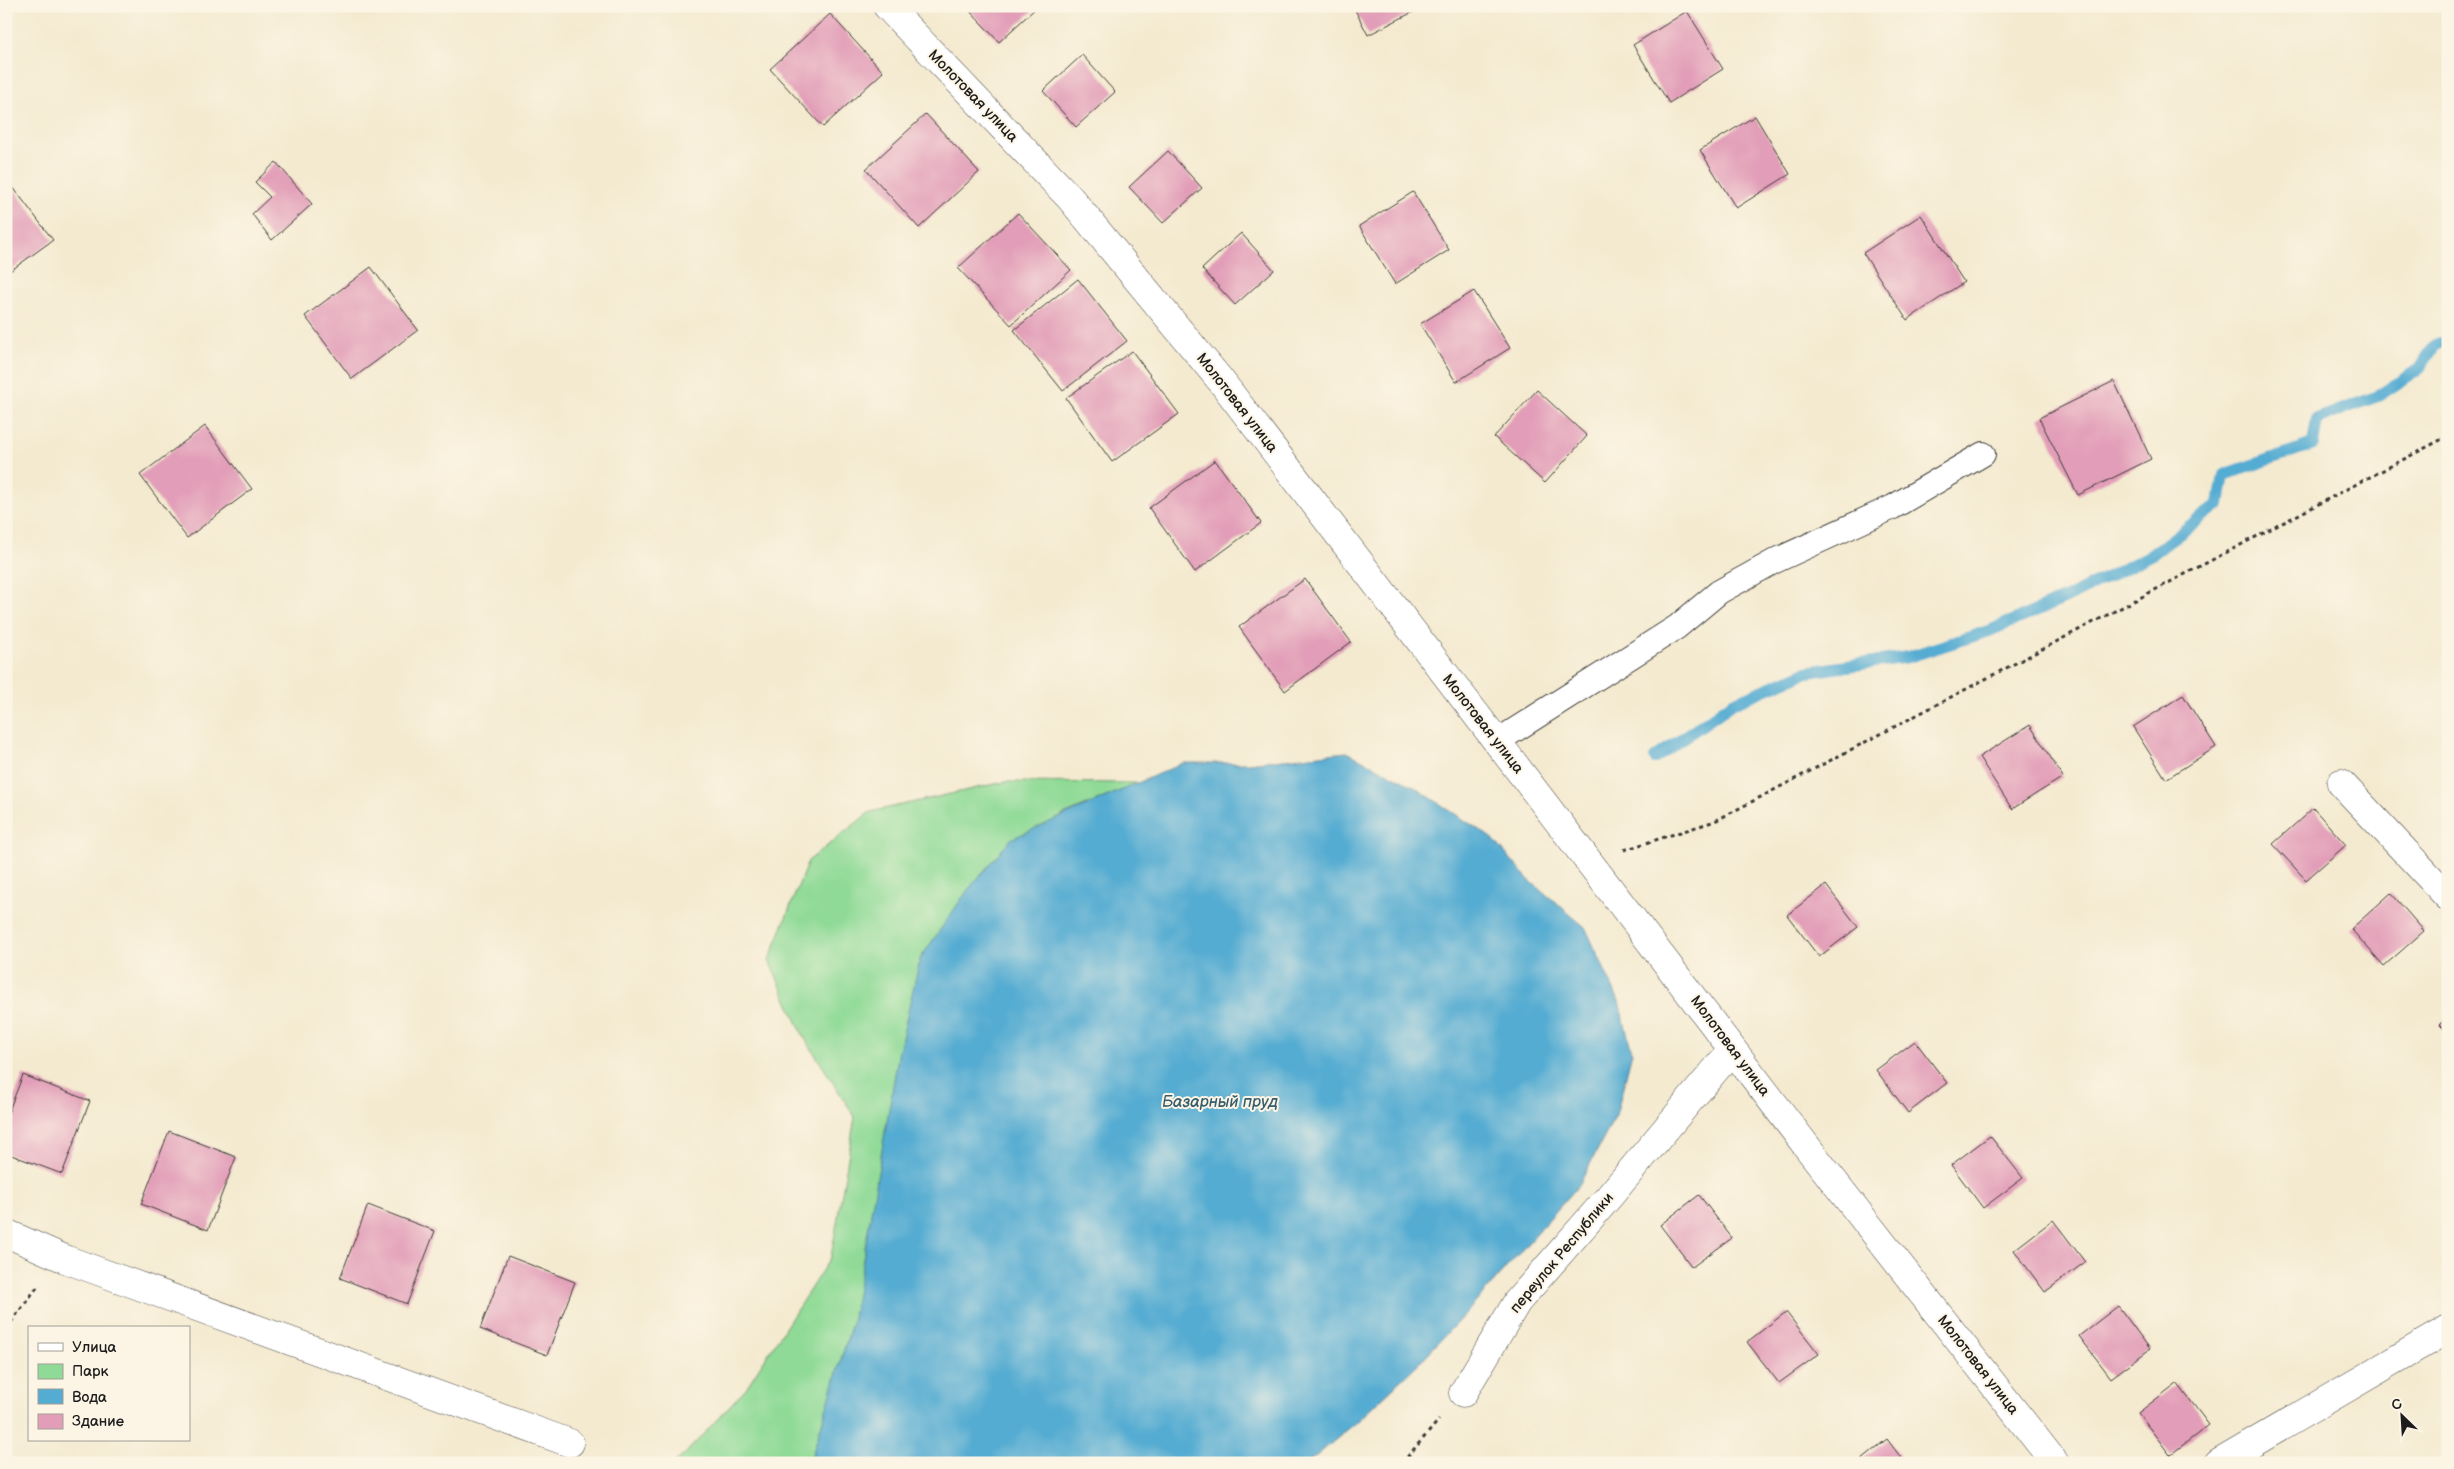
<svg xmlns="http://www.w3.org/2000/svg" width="2454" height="1469" font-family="'Balsamiq Sans',sans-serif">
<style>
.green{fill:#8fda96;stroke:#567b59}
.water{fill:#55acd2;stroke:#386477}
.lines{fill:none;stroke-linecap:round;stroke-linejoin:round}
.stream{stroke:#55acd2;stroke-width:12}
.building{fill:#e29eb8}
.lane-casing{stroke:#3c3b37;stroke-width:26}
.street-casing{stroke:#3c3b37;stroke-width:29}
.secondary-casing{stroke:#3c3b37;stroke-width:29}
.path{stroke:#3c3b37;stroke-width:3;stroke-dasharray:4 4;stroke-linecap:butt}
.lane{stroke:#fff;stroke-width:24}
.street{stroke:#fff;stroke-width:28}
.secondary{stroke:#fff;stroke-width:28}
.labels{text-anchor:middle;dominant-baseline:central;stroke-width:4;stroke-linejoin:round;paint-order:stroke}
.street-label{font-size:15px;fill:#1c1c1c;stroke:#fcf5e5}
.water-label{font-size:16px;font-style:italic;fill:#365d6e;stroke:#fcf5e5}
</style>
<rect width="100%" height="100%" fill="#fcf5e5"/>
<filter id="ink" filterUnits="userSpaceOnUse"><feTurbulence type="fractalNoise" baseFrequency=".02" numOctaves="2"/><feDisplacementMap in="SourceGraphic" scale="10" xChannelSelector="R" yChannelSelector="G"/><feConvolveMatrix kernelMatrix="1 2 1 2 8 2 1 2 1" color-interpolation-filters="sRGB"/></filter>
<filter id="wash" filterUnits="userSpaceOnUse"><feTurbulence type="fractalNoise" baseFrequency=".0096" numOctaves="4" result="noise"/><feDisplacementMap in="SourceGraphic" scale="20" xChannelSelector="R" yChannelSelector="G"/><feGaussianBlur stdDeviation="1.12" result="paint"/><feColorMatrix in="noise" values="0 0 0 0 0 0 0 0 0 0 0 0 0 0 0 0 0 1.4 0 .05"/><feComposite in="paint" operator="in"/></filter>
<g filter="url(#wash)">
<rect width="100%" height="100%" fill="#f4ead0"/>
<path class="green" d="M1004,782L1139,783L1061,816L852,1323L810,1463H674L685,1454L746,1388L831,1257L855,1117L804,1037L769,961L808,861L870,812Z"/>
<path class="water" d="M1347,752L1413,786L1493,839L1528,879L1585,927L1619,1001L1632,1052L1616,1115L1579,1185L1478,1300L1421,1361L1359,1420L1308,1463H810L852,1323L899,1051L920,959L967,891L1011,839L1183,763H1248Z"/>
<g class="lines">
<path class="stream" d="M1655,758L1733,703L1807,672L1908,657L1989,631L2066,598L2151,555L2219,504L2224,475L2313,444L2317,419L2378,396L2419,369L2436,344L2448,341"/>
</g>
<g id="blocks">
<path class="building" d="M965,6H1038L999,42Z
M1353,6H1413L1415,11L1368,35Z
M1687,11L1723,69L1669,103L1633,45Z
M830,14L883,72L823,127L770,69Z
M1082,55L1115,92L1076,127L1043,91Z
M926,114L979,172L919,228L866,169Z
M1755,116L1790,174L1736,208L1700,150Z
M1168,151L1202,188L1163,223L1129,187Z
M276,162L312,204L272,240L252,214L270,197L255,182Z
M6,178L53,240L6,274Z
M1413,192L1449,250L1395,284L1359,226Z
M1018,213L1071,270L1011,325L958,268Z
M1921,215L1964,282L1907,320L1863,253Z
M1241,233L1274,270L1235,305L1202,269Z
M371,267L418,330L352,379L305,316Z
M1078,279L1127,341L1063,391L1014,330Z
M1474,291L1510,348L1456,382L1420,324Z
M1132,351L1179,414L1112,462L1066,398Z
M2114,381L2151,459L2078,495L2039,418Z
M1537,390L1587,436L1545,483L1494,437Z
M205,426L252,489L187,538L140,475Z
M1215,460L1261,523L1195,572L1149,508Z
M1305,579L1351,642L1285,691L1239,627Z
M2183,695L2216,747L2166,779L2133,727Z
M2030,725L2063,777L2012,809L1979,757Z
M2313,808L2346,845L2306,880L2273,844Z
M1826,885L1858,927L1819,957L1787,915Z
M2391,893L2424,931L2384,966L2351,929Z
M2448,1017V1034L2439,1025Z
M1915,1041L1947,1083L1908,1113L1876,1070Z
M23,1075L90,1101L62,1174L6,1153V1118Z
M169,1131L236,1157L208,1230L141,1204Z
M1990,1136L2023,1178L1983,1208L1951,1165Z
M1699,1195L1732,1238L1692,1267L1660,1225Z
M368,1205L435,1231L407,1304L340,1278Z
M2053,1220L2085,1262L2045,1292L2014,1250Z
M508,1256L575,1282L547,1355L480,1329Z
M2118,1306L2150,1349L2111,1378L2079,1336Z
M1786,1312L1819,1354L1779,1383L1747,1342Z
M2177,1383L2209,1425L2170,1455L2138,1413Z
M1887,1439L1905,1463H1857Z"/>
</g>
</g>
<g filter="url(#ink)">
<use href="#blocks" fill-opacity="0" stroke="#3c3b37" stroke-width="1"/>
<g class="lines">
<defs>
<path id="lane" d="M1496,742L1677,627L1719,592L1775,561L1893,507L1983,454"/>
<path id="street" d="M2341,783L2448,897
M6,1233L65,1259L570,1443
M1463,1393L1517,1302L1608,1198L1732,1050
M2219,1463L2448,1329"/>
<path id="secondary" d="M887,6L1070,198L1221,381L1811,1152L2055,1463"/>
</defs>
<use href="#lane" class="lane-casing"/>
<use href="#street" class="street-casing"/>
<use href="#secondary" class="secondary-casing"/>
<path class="path" d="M1624,850L1715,821L2448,436
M6,1329L38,1286
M1402,1463L1439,1420"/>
<use href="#lane" class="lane"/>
<use href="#street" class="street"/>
<use href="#secondary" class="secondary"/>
</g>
</g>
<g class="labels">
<g class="street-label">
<text transform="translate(973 96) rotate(46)">Молотовая улица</text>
<text transform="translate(1237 403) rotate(52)">Молотовая улица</text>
<text transform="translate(1483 724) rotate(52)">Молотовая улица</text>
<text transform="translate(1730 1046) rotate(53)">Молотовая улица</text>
<text transform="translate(1562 1253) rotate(-50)">переулок Республики</text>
<text transform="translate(1978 1365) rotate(52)">Молотовая улица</text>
</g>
<g class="water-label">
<text x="1220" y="1102">Базарный пруд</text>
</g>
</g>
<rect width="2454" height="1469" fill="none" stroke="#fcf5e5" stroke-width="25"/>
<rect x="28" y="1326" width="162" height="115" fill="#fcf5e5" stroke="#a29e95"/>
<rect x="38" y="1343" width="25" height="8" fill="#ffffff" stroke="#a29e95"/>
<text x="72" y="1352" font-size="15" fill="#1c1c1c">Улица</text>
<rect x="38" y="1364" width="25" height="15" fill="#8fda96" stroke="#a29e95"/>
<text x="72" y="1376" font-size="15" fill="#1c1c1c">Парк</text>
<rect x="38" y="1389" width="25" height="15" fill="#55acd2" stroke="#a29e95"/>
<text x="72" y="1402" font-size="15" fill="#1c1c1c">Вода</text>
<rect x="38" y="1414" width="25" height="15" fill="#e29eb8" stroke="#a29e95"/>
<text x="72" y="1426" font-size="15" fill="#1c1c1c">Здание</text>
<g transform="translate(2402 1416) rotate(335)" stroke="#fcf5e5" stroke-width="4" paint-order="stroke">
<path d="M0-4L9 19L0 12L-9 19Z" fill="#1c1c1c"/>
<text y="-8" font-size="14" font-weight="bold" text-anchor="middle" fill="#1c1c1c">С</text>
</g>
</svg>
